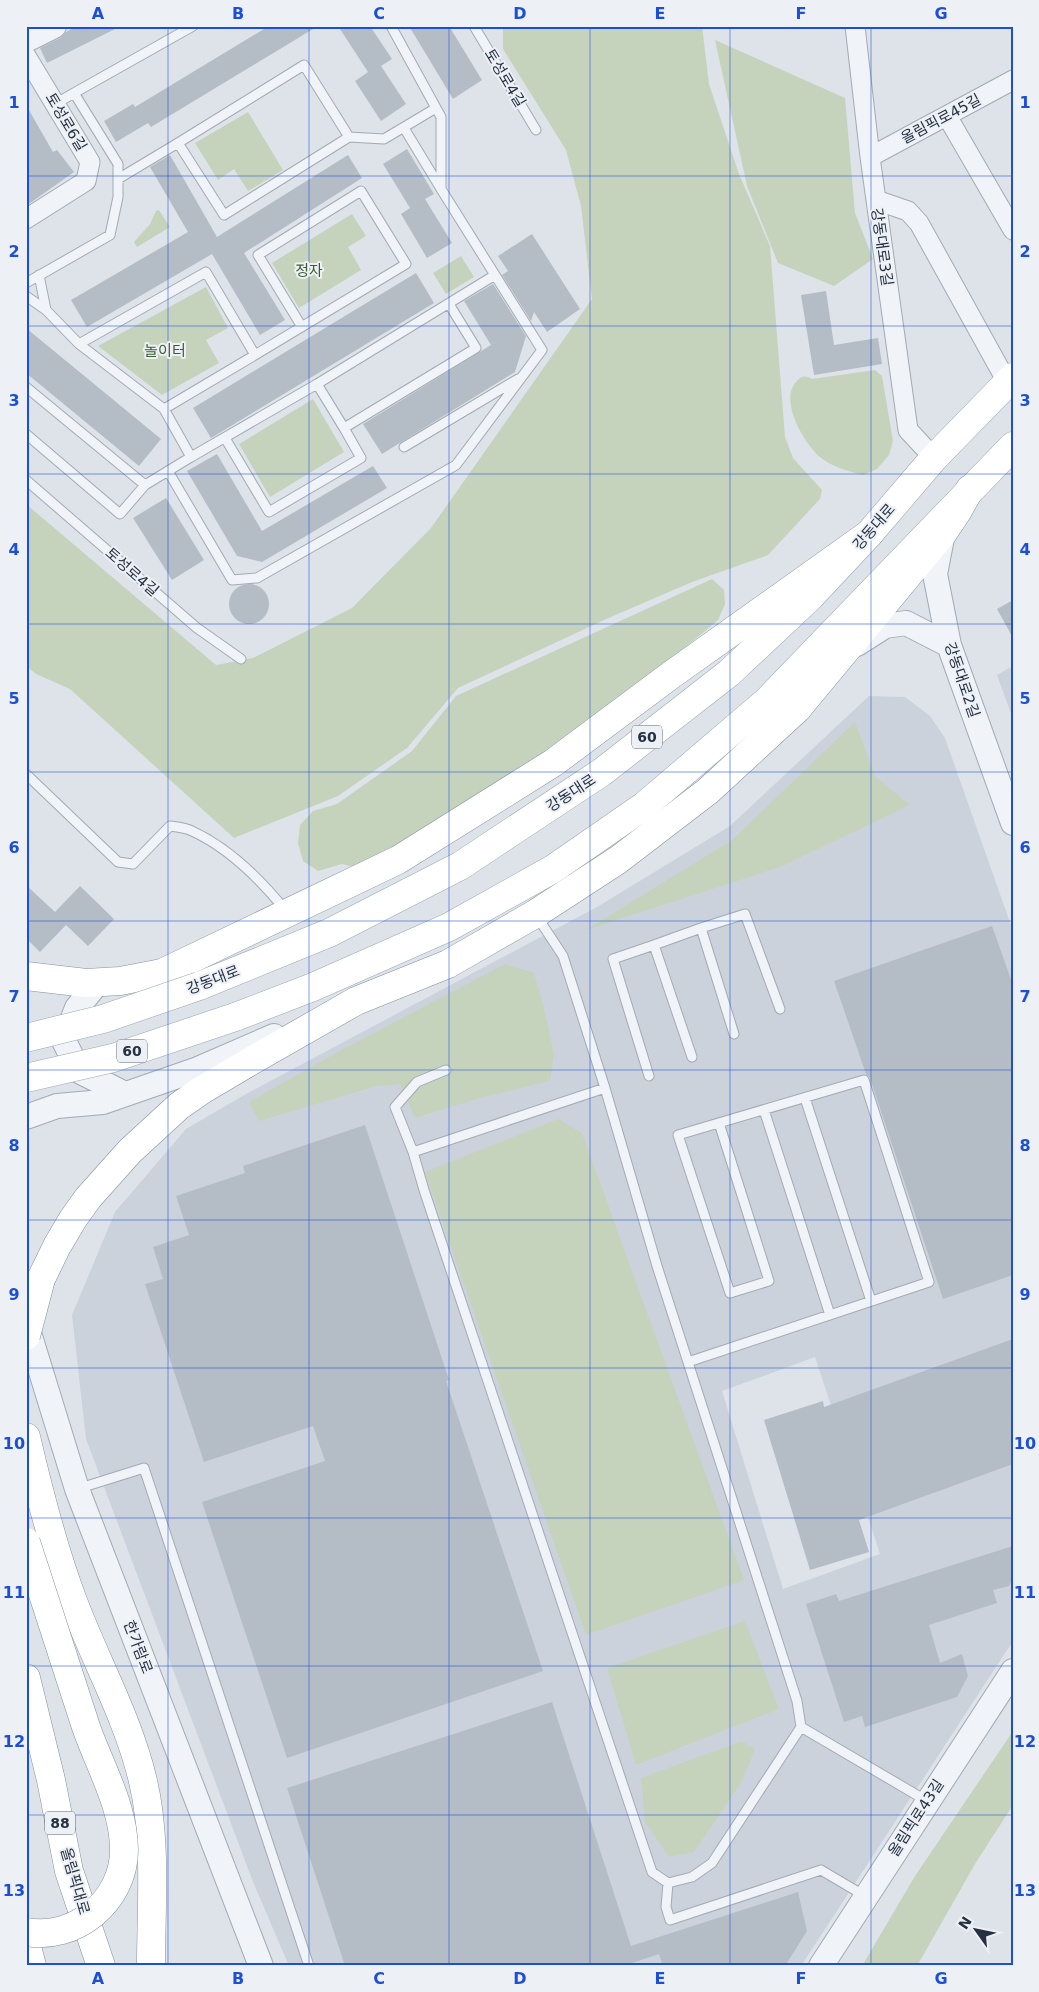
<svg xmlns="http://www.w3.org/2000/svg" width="1039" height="1992" font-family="'DejaVu Sans','Noto Sans KR',sans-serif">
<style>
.built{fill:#cbd2db;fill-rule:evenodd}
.green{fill:#c5d3bd}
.building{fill:#b4bcc6}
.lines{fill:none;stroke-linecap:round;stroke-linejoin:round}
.service-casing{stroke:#a2aab3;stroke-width:11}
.minor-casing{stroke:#a2aab3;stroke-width:21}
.tertiary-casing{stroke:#a2aab3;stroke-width:26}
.primary-casing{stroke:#9ba8b6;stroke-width:29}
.trunk-casing{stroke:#8391a1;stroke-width:29}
.service{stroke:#f0f3f7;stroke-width:9}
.minor{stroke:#f0f3f7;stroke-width:19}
.tertiary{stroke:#f0f3f7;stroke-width:24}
.primary{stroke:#fff;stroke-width:28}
.trunk{stroke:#fff;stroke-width:28}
.primary-bridge-casing{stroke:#9ba8b6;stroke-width:29;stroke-linecap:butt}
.trunk-bridge-casing{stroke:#8391a1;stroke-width:29;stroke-linecap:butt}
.primary-bridge{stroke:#fff;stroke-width:28}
.trunk-bridge{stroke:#fff;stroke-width:28}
.grid{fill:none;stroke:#1d4ed8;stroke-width:1;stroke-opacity:0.55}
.labels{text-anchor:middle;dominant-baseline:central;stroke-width:4;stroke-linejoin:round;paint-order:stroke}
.shield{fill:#edf1f6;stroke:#616b77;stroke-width:1}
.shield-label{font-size:14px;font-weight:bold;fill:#253141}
.street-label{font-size:15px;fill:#253141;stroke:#edf1f6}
.park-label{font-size:15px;fill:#3d5e31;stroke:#edf1f6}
.neatline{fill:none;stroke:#1d4ed8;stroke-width:2}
.grid-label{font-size:16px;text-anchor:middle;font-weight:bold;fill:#1d4ed8}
</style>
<rect width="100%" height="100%" fill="#dde3e9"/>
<path class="built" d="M1013,666V719L997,675Z
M869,696L905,697L930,716L945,738L1013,931V1641L801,1966H289L253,1882L86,1439L72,1315L115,1212L186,1129L246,1094L597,907L730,826ZM815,1357L880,1554L783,1589L722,1391Z"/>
<path class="green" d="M503,26H702L709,84L739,174L770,246L785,437L793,458L822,490L820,499L768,555L692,582L604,620L458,688L407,748L338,796L234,838L70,689L36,674L26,666V504L216,665L253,658L352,608L431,528L592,299L581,206L566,150L503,49Z
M715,40L845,98L855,213L873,259L834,286L778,263L747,186Z
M248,112L283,170L248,191L234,169L218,180L195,143Z
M159,210L170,227L137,247L134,242L150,224L156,211Z
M352,214L366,236L348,247L361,270L299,308L272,263Z
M461,256L474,277L446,294L433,273Z
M206,287L228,328L206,340L219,363L162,395L98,346Z
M875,370L882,376L893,441L889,455L877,469L863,475C848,471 832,467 820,457C804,443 779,401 796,382C801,376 805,375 812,379Z
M313,399L344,452L270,497L239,444Z
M712,579L724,590L725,604L718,620L549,761L361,869L342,864L318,871L303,861L298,843L300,825L313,811L337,804L412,751L456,696Z
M855,722L875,776L910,805L780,867L586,930L732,840Z
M505,964L534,973L543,1004L554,1055L550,1081L480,1098L415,1118L400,1084L377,1086L259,1121L249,1102L334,1054Z
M558,1119L582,1133L744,1580L586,1635L425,1172Z
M745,1621L779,1709L636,1765L607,1668Z
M1013,1731V1805L975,1864L917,1966H862L915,1876Z
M742,1741L755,1749L741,1783L694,1852L669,1857L645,1822L641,1778Z"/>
<path class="building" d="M77,26H121L47,63L40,48L60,38L66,32Z
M269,26H318L151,127L148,123L116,142L104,121L133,104L135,107Z
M338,26H370L392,59L381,66L406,104L381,121L355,81L368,72Z
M409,26H449L482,80L453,99Z
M26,105L53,152L57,150L74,172L26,206Z
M407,149L434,194L425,199L452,243L427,258L401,214L410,208L383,164Z
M170,155L217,237L348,155L362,178L244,253L285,320L260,335L212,254L87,327L71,300L188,232L150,167Z
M532,234L580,309L547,332L534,312L531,321L502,275L508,271L498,256Z
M416,273L434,303L211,438L193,408Z
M493,284L526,336L515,372L382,454L363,424L491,345L464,301Z
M826,291L834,345L878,338L882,364L814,375L801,295Z
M26,328L161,439L139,466L26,373Z
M217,454L262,531L373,466L387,488L262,562L237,556L187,471Z
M166,498L204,560L172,580L133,518Z
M229 604a20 20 0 1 1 40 0a20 20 0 1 1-40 0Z
M1013,600V638L997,609Z
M26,885L55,912L80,886L114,919L88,946L66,925L40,952L26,938Z
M992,926L1013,985V1275L943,1299L870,1078L866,1074L834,981Z
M365,1125L449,1380L446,1381L543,1671L287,1758L202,1502L325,1461L313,1426L204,1462L145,1284L163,1279L153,1247L189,1235L176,1196L245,1173L243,1166Z
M1013,1339V1464L859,1520L869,1552L810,1570L764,1420L823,1401L824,1407Z
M1013,1546V1578L1009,1586L993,1590L997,1603L929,1625L940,1663L962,1654L968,1676L957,1697L865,1727L862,1716L844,1722L806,1604L836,1594L839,1601Z
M552,1702L631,1946L798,1892L807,1931L785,1966H663L659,1954L623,1966H345L287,1788Z"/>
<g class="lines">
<defs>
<path id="service" d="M474,26L536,130
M304,65L349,137L224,215L178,143Z
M74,93L193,26
M404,128L441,189
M349,137L384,139L436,108
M118,179L178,143
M39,275L46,310L79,344L164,409L255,355L206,272L79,344
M26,283L110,235L118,197V164L74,93L55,104
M26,296L46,310
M255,355L406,264L361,191L258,255L302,327
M317,384L344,428
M26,387L145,485L120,514L26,434
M164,409L191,457L317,384L495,275L441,189V117L391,26
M225,438L269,512L361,458L344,428L476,348L449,304
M404,447L518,379
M168,471L232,580L257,578L456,465L542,350L495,275
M26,480L197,628L241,659
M145,485L191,457
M26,774L118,862L133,864L170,826C177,827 186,828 192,831C229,848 261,880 286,911
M536,915L563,956L605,1088L657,1266L797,1701L801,1727L712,1863L692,1877L668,1883L652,1872L424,1190L413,1152L605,1088
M654,945L701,928
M734,1034L701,928L745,914L780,1009
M649,1076L613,959L654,945L692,1057
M805,1098L871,1301
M764,1110L830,1315
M413,1152L395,1107L417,1082L446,1070
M688,1362L929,1282L864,1080L678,1135L730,1293L769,1281L719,1123
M77,1489L144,1468L309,1966
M801,1727L927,1801
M668,1883L666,1907L670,1920L821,1870L865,1896"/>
<path id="minor" d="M855,26L870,157L908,430L934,458
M26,56L90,162L86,181L26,219
M947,116L1013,230
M870,157L1013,80
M876,200L908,211L919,223L1007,382"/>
<path id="tertiary" d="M26,40L54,26
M943,533L935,574L949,645L1013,823
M857,644L885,626L906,623L949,645
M98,982L77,1008L64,1041L79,1071L125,1094
M26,1117L57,1106L103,1102L198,1069L274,1036
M26,1323L77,1489L261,1966
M821,1966L1013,1671"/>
<path id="primary" d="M199,986L329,933L460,866L602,772L729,673L810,597L869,534L934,458L1013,377
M235,1017L313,987L449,927L553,869L644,806L766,702L1013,446"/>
<path id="trunk" d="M26,976L86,983L120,981L162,973L398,860L553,763L671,675L869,534
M41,1279L57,1246L73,1219L88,1198L130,1151L179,1106L202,1090L251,1061L356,1001L448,964L535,914L618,860L708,791L797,709L943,533L957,512L970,489
M26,1437C39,1493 53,1548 73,1601C96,1662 128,1718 143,1781C157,1841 151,1905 151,1966
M26,1678L51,1780L69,1871L101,1966
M26,1943L32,1966"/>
</defs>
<use href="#service" class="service-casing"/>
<use href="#minor" class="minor-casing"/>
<use href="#tertiary" class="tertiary-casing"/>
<use href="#primary" class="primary-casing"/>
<use href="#trunk" class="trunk-casing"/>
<use href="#service" class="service"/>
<use href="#minor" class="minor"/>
<use href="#tertiary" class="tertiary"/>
<use href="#primary" class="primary"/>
<use href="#trunk" class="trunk"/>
<defs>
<path id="primary-bridge" d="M26,1038L103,1019L199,986
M26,1078L113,1058L235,1017"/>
<path id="trunk-bridge" d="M26,1336L41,1279
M26,1542C46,1604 66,1666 86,1727C100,1767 124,1807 124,1850C124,1901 75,1941 26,1932"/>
</defs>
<use href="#primary-bridge" class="primary-bridge-casing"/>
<use href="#trunk-bridge" class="trunk-bridge-casing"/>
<use href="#primary-bridge" class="primary-bridge"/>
<use href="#trunk-bridge" class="trunk-bridge"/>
</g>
<path class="grid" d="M168,26V1966M309,26V1966M449,26V1966M590,26V1966M730,26V1966M871,26V1966M26,176H1013M26,326H1013M26,474H1013M26,624H1013M26,772H1013M26,921H1013M26,1070H1013M26,1220H1013M26,1368H1013M26,1518H1013M26,1666H1013M26,1815H1013"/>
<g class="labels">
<g class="shield">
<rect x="632" y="725.5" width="30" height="23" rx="4"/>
<rect x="117" y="1039.5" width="30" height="23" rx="4"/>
<rect x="45" y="1811.5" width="30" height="23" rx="4"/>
</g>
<g class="shield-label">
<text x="647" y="737">60</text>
<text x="132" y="1051">60</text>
<text x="60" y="1823">88</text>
</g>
<g class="street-label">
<text transform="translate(505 78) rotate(59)">토성로4길</text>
<text transform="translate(941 119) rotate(-28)">올림픽로45길</text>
<text transform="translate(66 122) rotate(59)">토성로6길</text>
<text transform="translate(882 247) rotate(82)">강동대로3길</text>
<text transform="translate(874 527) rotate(-49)">강동대로</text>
<text transform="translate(132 572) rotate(41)">토성로4길</text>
<text transform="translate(962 680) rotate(71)">강동대로2길</text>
<text transform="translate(571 793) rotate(-33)">강동대로</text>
<text transform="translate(213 980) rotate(-21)">강동대로</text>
<text transform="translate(138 1647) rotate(69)">한가람로</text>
<text transform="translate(916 1818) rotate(-57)">올림픽로43길</text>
<text transform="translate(75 1881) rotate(74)">올림픽대로</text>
</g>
<g class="park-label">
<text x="309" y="271">정자</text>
<text x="165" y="351">놀이터</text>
</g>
</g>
<rect width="1039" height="1992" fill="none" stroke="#edf1f6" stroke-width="55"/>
<g transform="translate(976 1930) rotate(303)" stroke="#edf1f6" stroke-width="4" paint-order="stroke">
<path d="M0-4L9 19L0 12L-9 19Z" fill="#253141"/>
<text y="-8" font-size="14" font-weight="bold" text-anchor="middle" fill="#253141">N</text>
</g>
<rect x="28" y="28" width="984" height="1936" class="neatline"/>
<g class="grid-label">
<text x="98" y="19">A</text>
<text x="238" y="19">B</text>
<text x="379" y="19">C</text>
<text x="520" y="19">D</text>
<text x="660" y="19">E</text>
<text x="801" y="19">F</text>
<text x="941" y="19">G</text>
<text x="14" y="108">1</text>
<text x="1025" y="108">1</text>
<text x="14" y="257">2</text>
<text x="1025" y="257">2</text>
<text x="14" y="406">3</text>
<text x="1025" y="406">3</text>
<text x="14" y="555">4</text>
<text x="1025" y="555">4</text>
<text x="14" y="704">5</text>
<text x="1025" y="704">5</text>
<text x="14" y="853">6</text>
<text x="1025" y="853">6</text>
<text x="14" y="1002">7</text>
<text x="1025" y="1002">7</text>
<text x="14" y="1151">8</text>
<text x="1025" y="1151">8</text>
<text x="14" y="1300">9</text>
<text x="1025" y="1300">9</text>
<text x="14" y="1449">10</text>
<text x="1025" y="1449">10</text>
<text x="14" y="1598">11</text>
<text x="1025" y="1598">11</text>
<text x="14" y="1747">12</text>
<text x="1025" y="1747">12</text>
<text x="14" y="1896">13</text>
<text x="1025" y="1896">13</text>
<text x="98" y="1984">A</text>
<text x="238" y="1984">B</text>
<text x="379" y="1984">C</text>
<text x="520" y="1984">D</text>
<text x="660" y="1984">E</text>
<text x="801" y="1984">F</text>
<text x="941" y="1984">G</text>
</g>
</svg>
